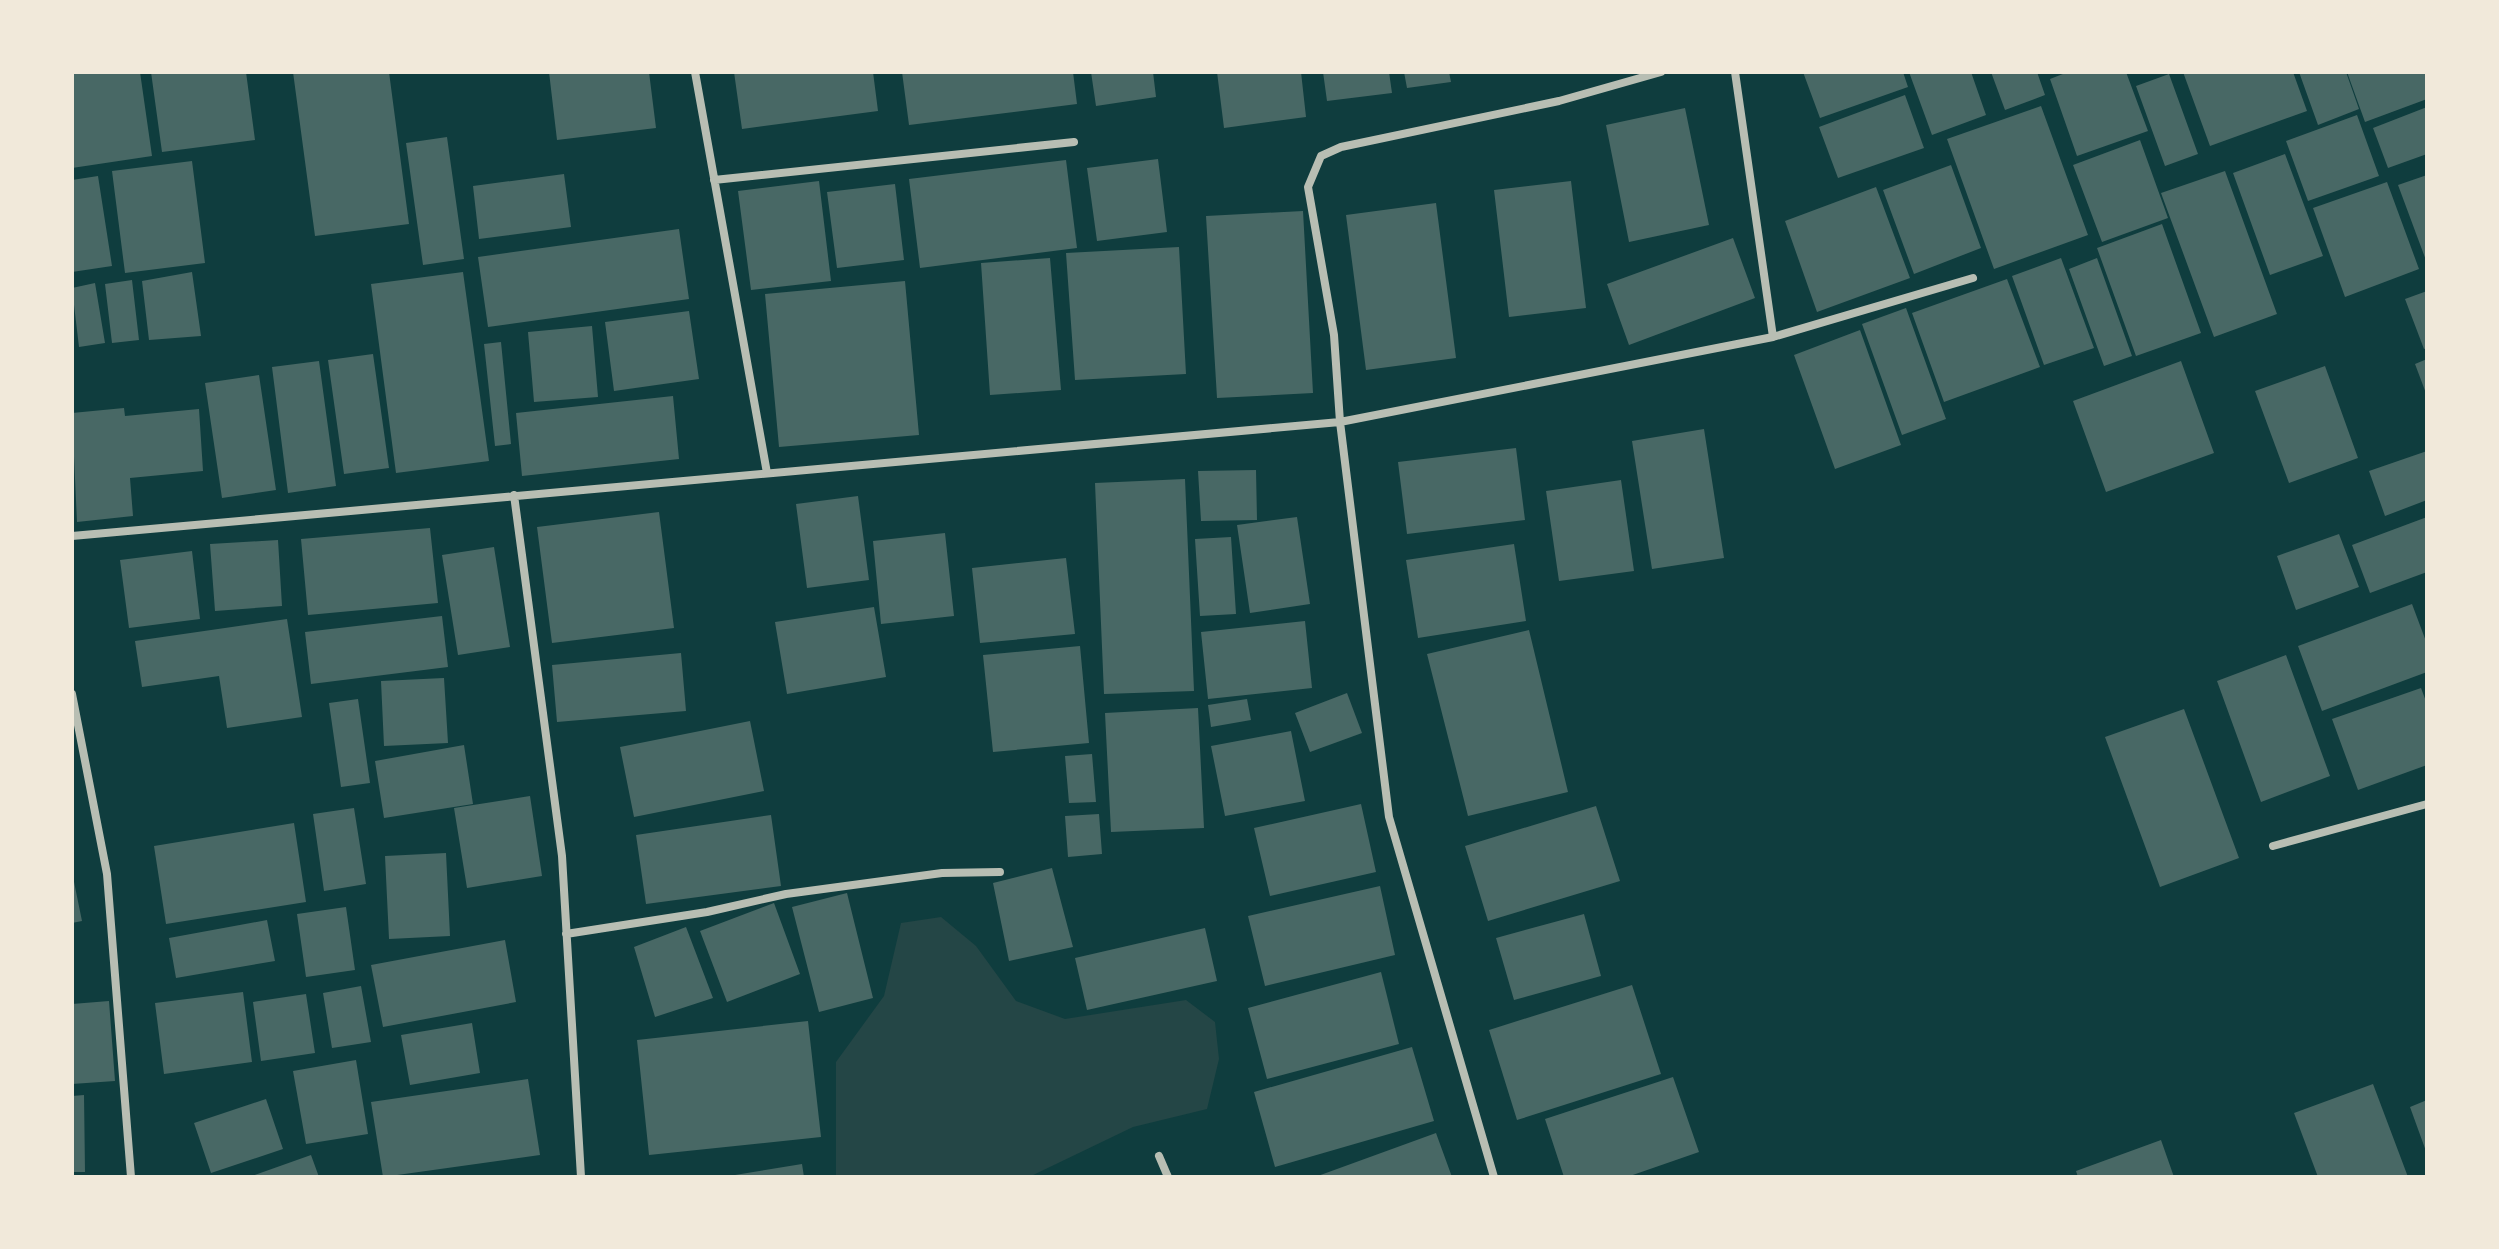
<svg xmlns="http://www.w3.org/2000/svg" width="2499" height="1249" font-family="'Fira Sans',sans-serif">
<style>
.green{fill:#244646}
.building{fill:#486865}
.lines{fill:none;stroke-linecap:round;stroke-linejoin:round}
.minor{stroke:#b8beb3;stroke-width:8}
</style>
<rect width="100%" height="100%" fill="#0f3d3e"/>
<path class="green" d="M941,917L976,946L1016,1001L1065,1019L1186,1000L1215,1022L1219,1059L1207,1109L1133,1127L1029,1177H836V1062L884,996L901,923Z"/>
<path class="building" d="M140,72L152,156L72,168V73Z
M151,72H246L255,140L162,152Z
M293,72H389L409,224L315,236Z
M549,72H649L656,128L557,140Z
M734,72H873L878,111L742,129Z
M902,72H1073L1077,104L909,125Z
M1091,72H1153L1156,97L1096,106Z
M1217,72H1301L1306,117L1224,128Z
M1323,72H1389L1392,93L1327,101Z
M1404,72H1449L1451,82L1407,88Z
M1803,72H1903L1908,87L1820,118Z
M1909,72H1971L1986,115L1932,135Z
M1991,72H2037L2045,95L2005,110Z
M2068,72H2126L2148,131L2077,156L2050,79Z
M2183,72H2293L2307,111L2210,146Z
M2299,72H2346L2359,109L2318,125Z
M2347,72H2427V99L2365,122Z
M2169,74L2198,154L2165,166L2136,86Z
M1905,95L1924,148L1838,178L1819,127Z
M2041,106L2088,235L1994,269L1947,139Z
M2427,107V154L2388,168L2373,128Z
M1685,108L1709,225L1629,242L1606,125Z
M2357,115L2379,176L2308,201L2286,141Z
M447,137L464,259L423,265L406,143Z
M2140,140L2168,218L2102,242L2073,165Z
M2285,154L2323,256L2270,275L2233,173Z
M1158,159L1167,232L1097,241L1087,168Z
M1066,160L1077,248L920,268L909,179Z
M192,161L205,263L125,273L112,171Z
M1951,165L1981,248L1914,274L1883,190Z
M2225,171L2277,314L2214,337L2161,193Z
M564,174L571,227L479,239L473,186Z
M2427,175V263L2398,185Z
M98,176L112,266L72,272V180Z
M819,181L831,281L751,290L738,191Z
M1571,181L1586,308L1509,317L1494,190Z
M2387,182L2419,269L2345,297L2313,208Z
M895,184L904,260L837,268L827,192Z
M1876,187L1910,278L1817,312L1785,221Z
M1436,203L1456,358L1366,370L1346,215Z
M1303,211L1313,393L1217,398L1206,216Z
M2162,224L2201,333L2136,356L2097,248Z
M679,229L689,299L488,327L478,257Z
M1733,238L1755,298L1629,345L1607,284Z
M1179,247L1186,374L1075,380L1066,253Z
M1050,258L1061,390L990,395L981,263Z
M2061,258L2094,348L2044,365L2012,276Z
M2097,258L2132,356L2104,366L2069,269Z
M192,272L201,336L149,340L142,281Z
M463,272L489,461L396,473L371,284Z
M2007,279L2040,367L1944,402L1912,313Z
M132,280L139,340L112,343L105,284Z
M905,281L919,435L779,447L765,294Z
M95,283L105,343L79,347L72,288Z
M2427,291V348L2424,349L2405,299Z
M1906,308L1946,419L1902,435L1862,324Z
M689,311L699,379L614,391L605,322Z
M592,326L598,397L534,402L528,332Z
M1860,330L1901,445L1835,469L1794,355Z
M501,342L511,444L495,446L484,344Z
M373,354L389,468L344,474L328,360Z
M2427,359V396L2415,364Z
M319,361L336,486L288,493L272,367Z
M2181,361L2214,453L2106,492L2073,401Z
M2325,366L2358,458L2289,483L2255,391Z
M259,375L276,490L222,498L205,383Z
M673,396L679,459L522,476L516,413Z
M124,408L125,416L199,409L203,471L130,478L133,516L77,522L72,413Z
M1704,429L1724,558L1652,569L1632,441Z
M1516,448L1525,520L1407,534L1398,462Z
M2427,451V500L2385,516L2369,471Z
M1256,470L1257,520L1201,521L1198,471Z
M1185,479L1194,691L1104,694L1095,483Z
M1621,480L1634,571L1559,581L1546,491Z
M858,496L869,580L807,588L796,504Z
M659,512L674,628L552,643L537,527Z
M1297,517L1310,604L1250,613L1237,525Z
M2427,517V572L2370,593L2352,545Z
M430,528L438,603L308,615L301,539Z
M945,533L954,616L881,624L873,541Z
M2339,534L2359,587L2296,610L2277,556Z
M1231,537L1236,614L1200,616L1195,539Z
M278,540L282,606L215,611L210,544Z
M1514,544L1526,621L1418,638L1406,560Z
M494,547L510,647L458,655L442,555Z
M192,551L200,619L129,628L120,560Z
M1066,558L1075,634L980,643L972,568Z
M2412,604L2427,644V672L2322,711L2298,646Z
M874,607L886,677L787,694L775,622Z
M442,616L448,667L311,684L305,632Z
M287,619L302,717L227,728L219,676L142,687L135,641Z
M1305,621L1312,688L1208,699L1201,632Z
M1529,630L1568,792L1468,816L1427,654Z
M1080,646L1089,743L993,752L983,655Z
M681,653L686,711L557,722L552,665Z
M2286,655L2330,776L2261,802L2217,681Z
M444,678L448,743L384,746L381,681Z
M2421,688L2427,704V765L2358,790L2332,719Z
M1347,693L1362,733L1310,752L1295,713Z
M358,699L370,783L341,787L329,703Z
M1247,699L1251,720L1211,727L1208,705Z
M1198,708L1204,828L1111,832L1105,713Z
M2184,709L2239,858L2160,887L2105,737Z
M750,721L764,791L634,817L620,747Z
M1291,731L1305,801L1225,816L1211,746Z
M464,745L473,804L384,818L375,761Z
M1092,754L1096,802L1069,803L1065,756Z
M530,796L542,876L467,888L454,808Z
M1361,804L1376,872L1270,896L1254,828Z
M1596,806L1620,881L1488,921L1465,846Z
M354,808L366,884L324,891L313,814Z
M1099,814L1102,854L1068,857L1065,816Z
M771,815L781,886L646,904L636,835Z
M294,823L306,902L166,924L154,846Z
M446,853L450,936L389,939L385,856Z
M1052,868L1073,947L1009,961L993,883Z
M72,872L82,921L72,923Z
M1380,886L1395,955L1265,986L1248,916Z
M847,893L873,998L819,1012L792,907Z
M774,903L800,974L727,1002L700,931Z
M346,907L355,970L306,977L297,914Z
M1584,914L1601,976L1514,1000L1496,938Z
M267,920L275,961L176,978L169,938Z
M686,927L713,998L655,1017L634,947Z
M1205,928L1217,981L1087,1010L1075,958Z
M505,940L516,1002L383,1027L371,965Z
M1381,972L1399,1044L1267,1079L1248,1008Z
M1632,985L1661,1074L1517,1120L1489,1030Z
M361,986L371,1042L332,1048L323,993Z
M243,992L252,1062L164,1074L155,1003Z
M306,994L315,1053L261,1061L253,1002Z
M109,1001L115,1081L72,1084V1004Z
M808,1021L821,1137L649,1155L637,1040Z
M472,1023L480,1073L410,1085L401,1035Z
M1412,1047L1434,1121L1275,1167L1254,1092Z
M356,1060L368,1134L306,1144L293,1071Z
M1673,1077L1699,1152L1627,1177H1564L1545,1119Z
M528,1079L540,1155L383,1177L371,1102Z
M2373,1084L2408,1177H2318L2294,1113Z
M84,1095L85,1172H72V1096Z
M266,1099L283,1149L211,1173L194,1123Z
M2427,1100V1154L2410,1107Z
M1436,1133L1452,1177H1315Z
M2161,1140L2174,1177H2078L2076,1171Z
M311,1155L319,1177H249Z
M802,1164L804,1177H735V1175Z"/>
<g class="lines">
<path class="minor" d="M695,72L767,473
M714,180L1074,142
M1773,337L1973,278
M514,495L562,856L581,1177
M72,536L1340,422L1773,337L1735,72
M72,694L107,874L131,1177
M2273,846L2427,804
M566,934L707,912L786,894L942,873L1000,872
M1159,1156L1168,1177
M1494,1177L1389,817L1340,422L1334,335L1308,187L1321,156L1341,147L1559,101L1661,72"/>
</g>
<rect width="2499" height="1249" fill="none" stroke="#f1e9da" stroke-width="148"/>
</svg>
